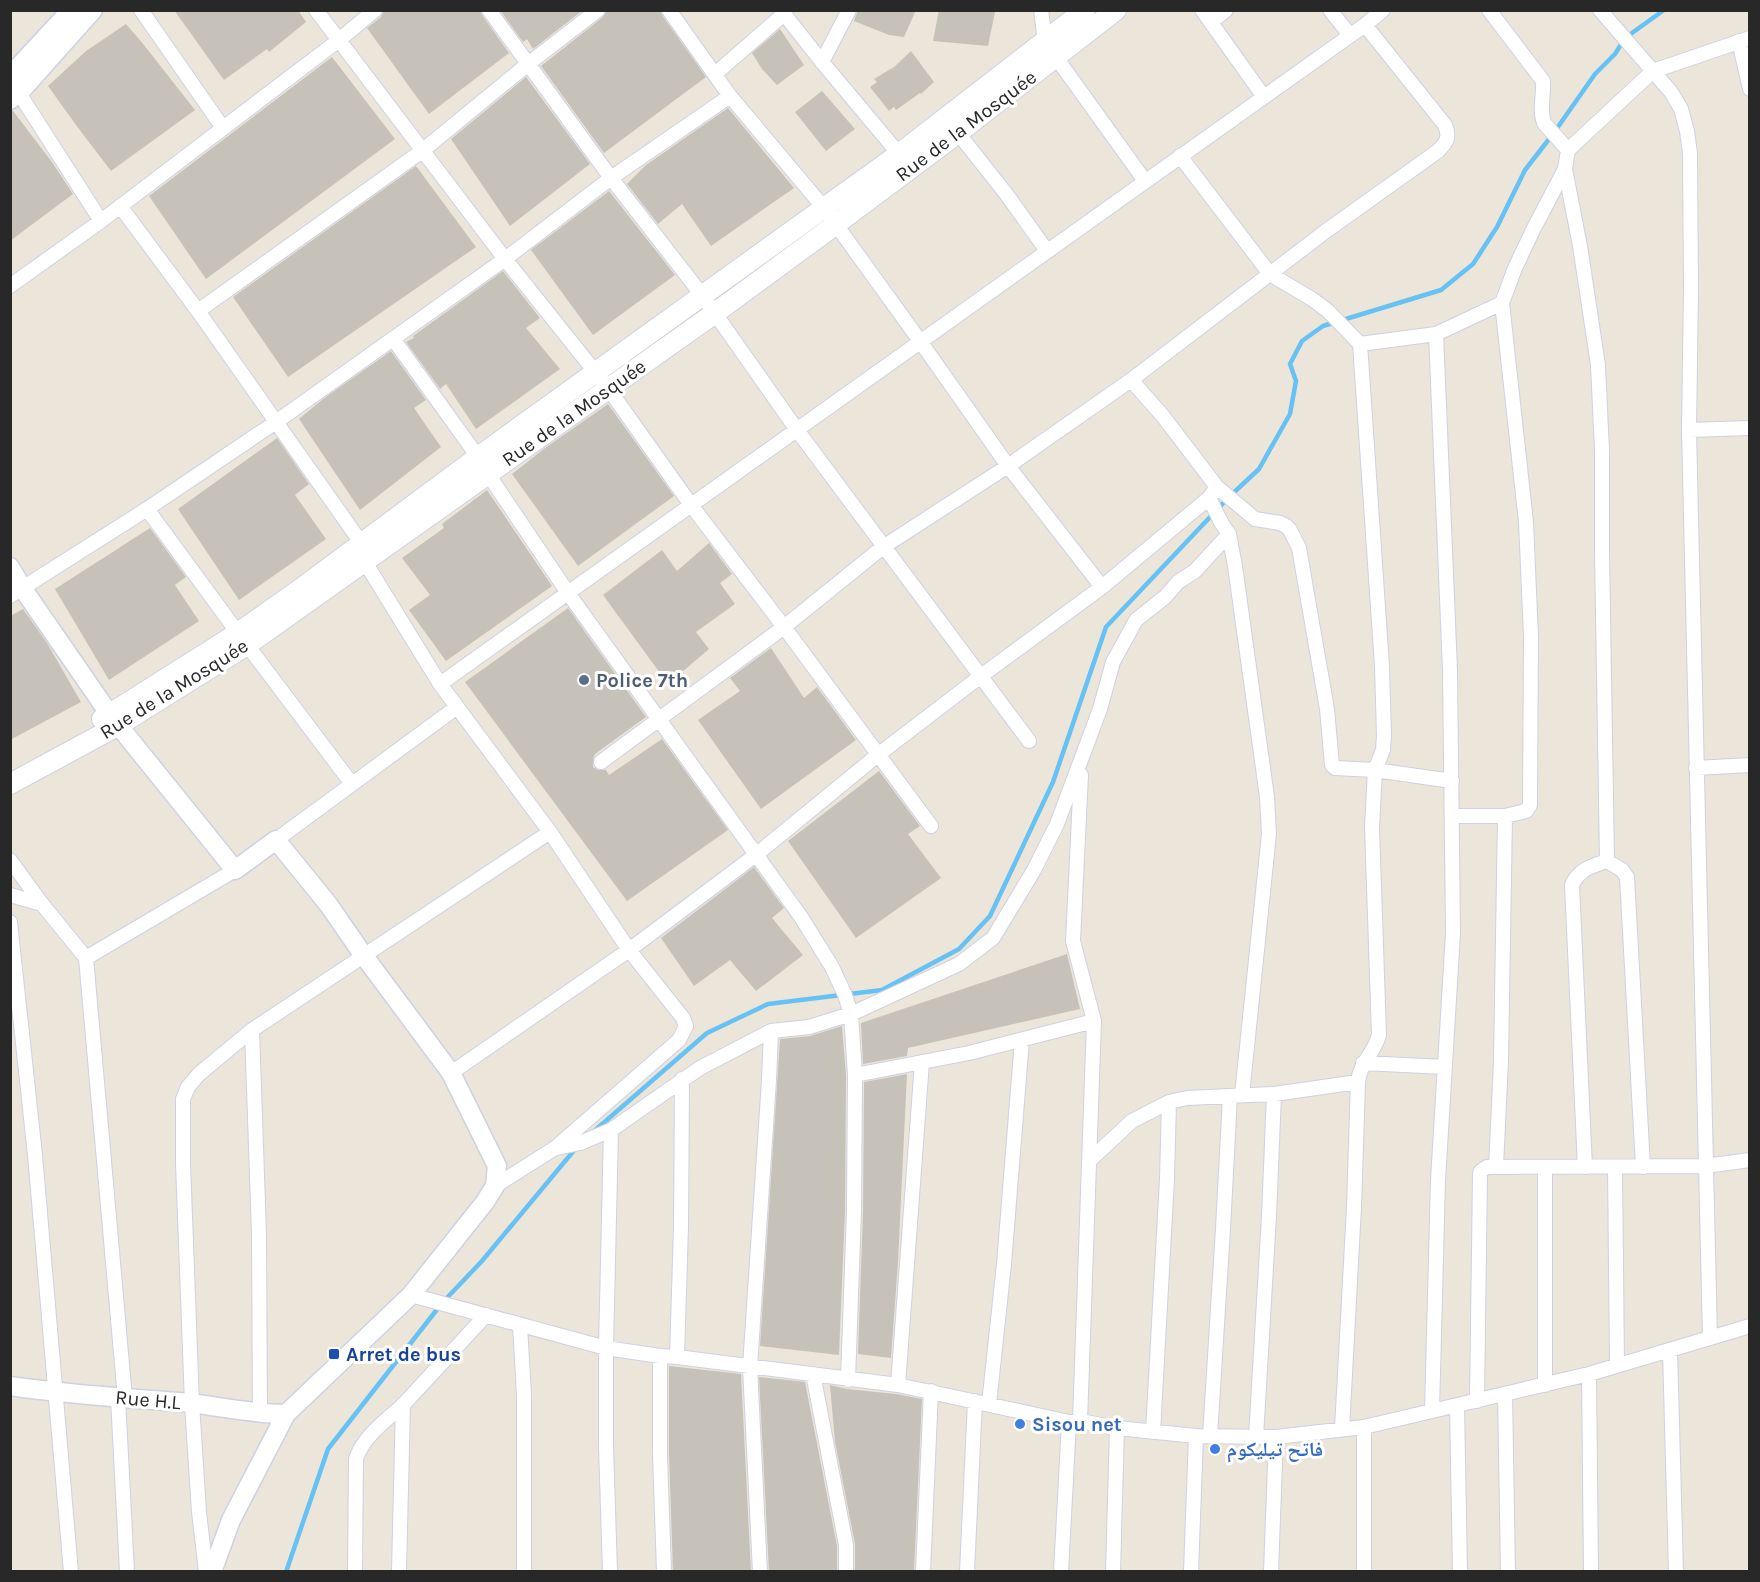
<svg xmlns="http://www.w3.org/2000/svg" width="1760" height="1582" font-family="Karla,'Noto Naskh Arabic',sans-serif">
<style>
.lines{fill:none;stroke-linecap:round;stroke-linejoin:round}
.stream{stroke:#66c2f4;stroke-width:4.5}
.building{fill:#c7c2b9}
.minor-casing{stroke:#ced1e3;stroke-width:16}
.tertiary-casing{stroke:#ced1e3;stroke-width:21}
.secondary-casing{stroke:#ced1e3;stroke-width:22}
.minor{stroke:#fff;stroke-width:14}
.tertiary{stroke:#fff;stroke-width:18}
.secondary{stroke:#fff;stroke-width:20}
.service-dot{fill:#5c6f8a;stroke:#fff;stroke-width:2}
.transit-dot{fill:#1a4fb4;stroke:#fff;stroke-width:2}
.shop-dot{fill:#3f7fe0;stroke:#fff;stroke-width:2}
.labels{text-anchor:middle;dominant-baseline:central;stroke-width:6;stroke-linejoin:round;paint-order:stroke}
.street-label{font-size:20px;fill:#282828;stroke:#fff}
.service-label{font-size:20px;font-weight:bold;fill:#4e5e75;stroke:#fff;text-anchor:start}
.transit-label{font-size:20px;font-weight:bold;fill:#164399;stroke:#fff;text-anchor:start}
.shop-label{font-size:20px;font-weight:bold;fill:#366cbe;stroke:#fff;text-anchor:start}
</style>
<rect width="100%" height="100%" fill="#ece5d9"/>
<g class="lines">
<path class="stream" d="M593,1132L707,1033L768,1004L882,990L959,949L990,916L1053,782L1106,627L1229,497L1259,469L1290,414L1296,381L1290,364L1302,341L1323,326L1441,290L1473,264L1497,227L1525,170L1553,134L1595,74L1615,54L1625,38L1664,10
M286,1572L328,1449L442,1303L482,1261L576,1148"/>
</g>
<path class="building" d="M174,10H298L306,22L269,52L267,49L224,80Z
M384,10H480L482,15L509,53L429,114L367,28L381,17Z
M500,10H583L533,49L527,39L523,42Z
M607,10H660L662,15L706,77L604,153L541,66L603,17Z
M858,10H916L904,37L889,35L854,21Z
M939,10L995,12L988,46L933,41Z
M126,24L144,45L195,110L111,171L76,125L48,86L86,51Z
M780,29L804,65L777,85L762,69L752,53Z
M911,51L934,82L921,94L920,93L896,110L894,107L889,111L870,87L877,82L874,79L894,67Z
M332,57L395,139L206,279L149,196Z
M526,77L590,164L510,226L451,139Z
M822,91L855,129L826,151L795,112Z
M728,108L794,188L711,246L682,204L658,224L627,184L646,165Z
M10,111H13L52,162L73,194L10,241Z
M416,166L476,247L288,377L233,297Z
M609,191L675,275L593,335L531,250Z
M503,271L540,318L526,328L560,369L476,429L446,384L440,389L406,342L414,338L413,336Z
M391,351L426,400L414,408L441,447L360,510L299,419L323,399Z
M608,404L674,496L578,566L512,474L545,448Z
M277,438L309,484L295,495L326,539L239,600L178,509Z
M487,490L552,586L446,661L409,610L430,595L402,558L444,528L442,524Z
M150,528L186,577L175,585L199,621L109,680L55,589Z
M709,543L732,574L720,583L735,604L696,632L709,649L668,684L603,595L662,550L677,571Z
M568,608L646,717L595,754L593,759V767L598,770H606L609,775L662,739L728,830L627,901L465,682Z
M23,609L47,643L81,702L10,740V616Z
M771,648L804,698L817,687L856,740L761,809L698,720L740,691L730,678Z
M879,771L920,826L908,834L941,878L856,938L788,841Z
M754,867L784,908L772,918L803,955L756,991L730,960L694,986L661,938Z
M1067,954L1080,1009L908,1048L907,1056L863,1064L861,1023Z
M842,1026L846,1075L845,1211L839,1355L760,1346L780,1039L810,1036Z
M907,1074L898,1262L891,1358L858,1354L863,1211L864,1082Z
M669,1366L741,1374L751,1572H673L669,1454Z
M759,1377L805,1382L837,1546V1572H769Z
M830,1385L847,1389L896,1394L922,1399L914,1572H855V1544L835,1442Z"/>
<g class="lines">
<defs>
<path id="minor" d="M141,10L223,128
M316,10L505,259L608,388L691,505L784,627L931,826
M489,10L611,178L702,295L797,430L1029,741
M669,10L730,96L824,208L920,341L1008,466L1102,587
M781,10L822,62L899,154
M1041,10L1045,42L1145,181
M1202,10L1264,97
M1330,10L1350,35
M1489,10L1543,81C1544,95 1539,110 1544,123L1568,150
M1600,10L1671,92L1681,109L1687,131L1690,154L1691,288L1689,430L1710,1338
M1211,22L1226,10
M1739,41L1750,89
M822,62L849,10
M715,74L784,14
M10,84L19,93L101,221
M958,133L1007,195L1047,251
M1180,156L1270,274L1312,299L1328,311L1360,344L1436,334L1502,303L1515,268L1533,230L1565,169L1568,150L1653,71L1750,38
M1565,169L1580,246L1598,365L1602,451V551L1607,861
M120,206L198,311L362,544
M10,286L101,221L339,40L375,10
M198,311L422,151L528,64L598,10
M394,340L478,457
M1131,380L1162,415L1217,487L1255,519L1280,523L1286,526L1290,530L1299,548L1327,709L1332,765L1335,768L1375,770L1452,781
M1689,430L1750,428
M488,474L568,593L801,917L832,967L845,995L851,1014L855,1075L854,1211L848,1380
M147,509L238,633L352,784
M1229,534L1235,566L1267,797L1269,834L1242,1095
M365,562L440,684L550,832L629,950L683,1018L686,1026L679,1040L555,1148L495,1186
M10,596L147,509L276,422L505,259L611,178L730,96
M440,684L1365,25L1383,10
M601,762L784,627L883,547L1008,466L1131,380L1326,231L1438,151C1447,142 1450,137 1445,125L1365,25
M1696,768L1750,765
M1452,816H1505L1526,811L1530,805L1531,637L1526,522L1502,303
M276,840L457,707
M10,860L42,904L86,958L235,870
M10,895L42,904
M10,922L35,1155L71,1572
M86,958L125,1398
M252,1030L259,1234L260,1414
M1363,1063L1445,1067
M451,1073L629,950L757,854L879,754L981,676L1102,587L1209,498L1217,487
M855,1075L969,1053L1094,1021
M557,1148L580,1143L611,1130L700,1068L771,1031
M1090,1160L1132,1121L1169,1102L1187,1098L1274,1094L1358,1082
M1496,1167L1501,1061L1505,816
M1585,1167L1572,885C1579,869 1592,866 1607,861L1622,870L1627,877L1643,1167
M1615,1167L1617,1365
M411,1295L606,1348L660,1356L677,1357L898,1385L1069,1422L1080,1421L1117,1428L1196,1436L1276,1437L1364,1427L1589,1374L1750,1326
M520,1326L524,1395V1572
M1670,1350L1676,1572
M660,1356V1454L664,1572
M677,1357L681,1227L682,1079
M813,1374L841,1519L846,1545V1572
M1589,1374L1591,1572
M898,1385L922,1062
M1545,1385V1167
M1505,1394L1508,1572
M118,1398L127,1572
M1477,1401L1480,1174L1481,1171L1487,1167L1705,1166L1750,1160
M989,1404L1004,1264L1022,1040
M1457,1406L1460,1572
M1432,1411L1438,1180L1453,933L1450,670L1436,334
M1080,1421L1094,1021L1073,941L1081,775
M1364,1427V1572
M1342,1429L1354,1207L1358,1082C1360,1062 1374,1054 1379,1035L1372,827L1375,770L1383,750L1384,736L1382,666L1360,344
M1153,1432L1167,1179L1169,1102
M1210,1436L1223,1229L1230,1096
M1256,1437L1269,1216L1274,1094
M206,1572L199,1512L192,1404L183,1163V1099L188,1087L199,1074L252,1030L550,832
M355,1572L356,1459C363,1436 387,1420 404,1404C431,1375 458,1345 486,1315
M399,1572L403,1404
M610,1572L606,1446V1348L611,1130
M760,1572L750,1367L769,1080L771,1031L809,1027L851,1014L959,964L993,938L1034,870L1057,824L1100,709L1113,662L1136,620L1165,597L1178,582L1195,571L1229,534L1222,524L1209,498
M923,1572L931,1391
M967,1572L975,1401
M1061,1572L1069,1422
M1113,1572L1117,1428
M1191,1572L1196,1436
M1271,1572L1276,1437"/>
<path id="tertiary" d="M10,76L71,10
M10,100L19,93L93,10
M10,567L23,589L110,715L235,870L276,840L328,904L364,956L451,1073L497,1166L495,1186L485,1202L411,1295L286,1414L231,1520L212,1572
M10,1386C70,1395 130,1398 190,1403C222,1407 254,1414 286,1414"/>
<path id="secondary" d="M102,719L238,633L299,590L478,457L899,154L1085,10
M10,784L119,725L247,645L715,313L835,225L958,133L1116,10"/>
</defs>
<use href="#minor" class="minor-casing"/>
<use href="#tertiary" class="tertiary-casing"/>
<use href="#secondary" class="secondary-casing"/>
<use href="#minor" class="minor"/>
<use href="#tertiary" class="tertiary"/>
<use href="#secondary" class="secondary"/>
</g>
<circle class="service-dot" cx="584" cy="680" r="6"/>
<rect class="transit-dot" x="328" y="1348" width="12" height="12" rx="3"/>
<g class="shop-dot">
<circle cx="1020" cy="1424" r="6"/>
<circle cx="1215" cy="1449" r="6"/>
</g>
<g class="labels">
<g class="street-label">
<text transform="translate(966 126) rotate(-37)">Rue de la Mosquée</text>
<text transform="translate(574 413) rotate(-35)">Rue de la Mosquée</text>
<text transform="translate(174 689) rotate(-32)">Rue de la Mosquée</text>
<text transform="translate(148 1400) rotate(5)">Rue H.L</text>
</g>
<g class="service-label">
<text x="596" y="680">Police 7th</text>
</g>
<g class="transit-label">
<text x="346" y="1354">Arret de bus</text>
</g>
<g class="shop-label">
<text x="1032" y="1424">Sisou net</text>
<text x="1227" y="1449">فاتح تيليكوم</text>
</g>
</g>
<rect width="1760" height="1582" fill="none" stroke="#282828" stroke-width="24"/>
</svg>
